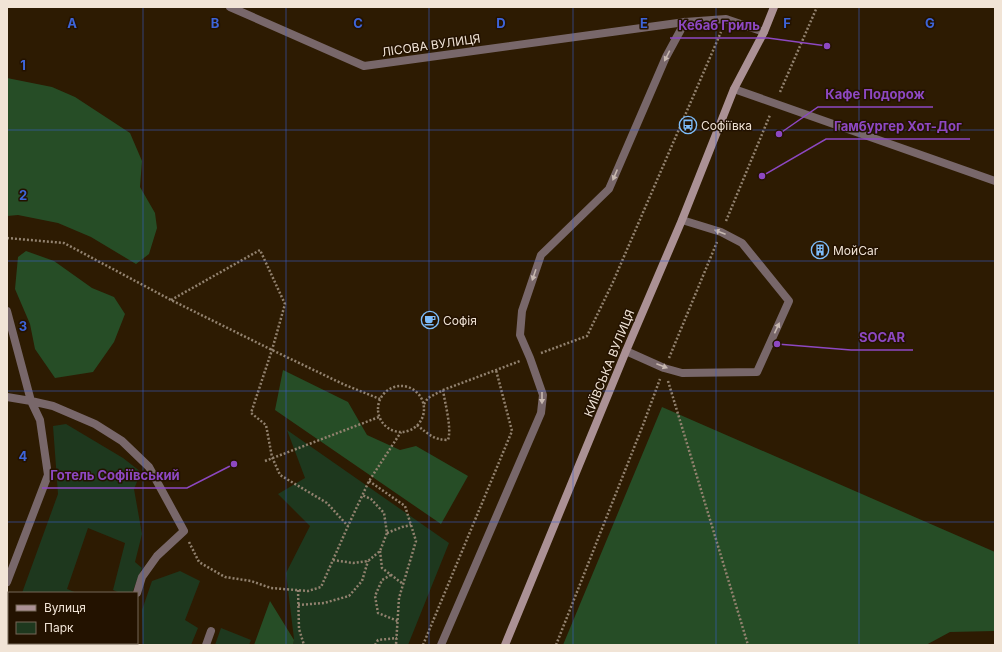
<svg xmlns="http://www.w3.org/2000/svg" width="1002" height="652" font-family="Inter,sans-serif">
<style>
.green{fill:#1e381e}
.forest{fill:#264d26}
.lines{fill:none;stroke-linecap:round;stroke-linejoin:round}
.path{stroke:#92826f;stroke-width:2.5;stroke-dasharray:2 2;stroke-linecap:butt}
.lane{stroke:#78676a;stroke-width:8}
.street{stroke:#78676a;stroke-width:8}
.secondary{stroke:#ab9195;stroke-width:8}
.oneway{fill:#c7b8b0}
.grid{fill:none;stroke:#3d64d8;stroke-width:1;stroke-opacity:0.55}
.labels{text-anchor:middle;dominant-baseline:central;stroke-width:3;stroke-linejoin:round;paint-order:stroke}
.street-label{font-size:12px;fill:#f1e4d6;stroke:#231200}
.poi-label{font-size:12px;fill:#f1e4d6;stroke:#231200;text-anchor:start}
.grid-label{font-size:13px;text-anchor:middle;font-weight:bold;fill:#3d64d8;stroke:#231200;stroke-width:3;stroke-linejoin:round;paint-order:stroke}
.leader{fill:none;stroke:#8d48c2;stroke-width:1.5}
.callout-dot{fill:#8d48c2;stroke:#231200;stroke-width:1.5}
.callout-label{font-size:13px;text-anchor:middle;font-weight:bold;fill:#8d48c2;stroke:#231200;stroke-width:3;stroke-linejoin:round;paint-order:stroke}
</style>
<rect width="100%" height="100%" fill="#2d1b02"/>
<path class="green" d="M66,424L123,458L141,472L134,489L142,534L135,562L142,568L132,593H120L113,590L125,543L88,528L67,589L77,593H22L58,494L53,426Z
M287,430L449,543L408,645H293L294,639L286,573L310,526L278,494L305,478Z
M180,571L200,581L185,620L198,628L191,645H143L142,610L152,581Z
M221,628L251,640L249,645H215Z
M10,643H120V645H10Z"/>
<path class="forest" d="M7,78L52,87L75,97L130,133L142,161L140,187L155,213L157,228L149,254L136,264L91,237L58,223L18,215L7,216Z
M26,251L54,261L92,288L114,297L125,314L114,342L93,372L55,378L35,349L30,324L15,289L18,257Z
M283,370L348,402L367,435L400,450L416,446L468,476L441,524L275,410Z
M662,407L995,552V631L950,632L926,645H563Z
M270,601L294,640L293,645H254Z"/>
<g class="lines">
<path class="path" d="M780,92L817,7
M726,221L770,115
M7,238L64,243L171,300L272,350L345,385L380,399
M171,300L260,250L285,304L272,350L251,413L266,425L272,457L280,475L327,503L348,526
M541,353L587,336L613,282L721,32
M669,358L717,242
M668,381L748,645
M378 409a23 23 0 1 1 46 0a23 23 0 1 1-46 0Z
M424,404L428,398L443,390L520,361
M417,425C428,434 434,440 448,440C452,428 445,404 443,390
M265,461L379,417
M369,481L405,506L416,541L399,598L396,645
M387,533L402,527L411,525
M189,542L199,562L225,577L251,581L271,588L308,591L321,587L348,526L369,481L401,432
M380,551L382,568L403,584
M333,560L353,563L368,561L380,551L387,533L384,513L371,499L362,495
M391,575L382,580L375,596L378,613L398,621
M298,590L299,629L304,645
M298,605L324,603L349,596L362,581L368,561
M375,645L378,640L397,638
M423,645L512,431L496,370
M556,645L643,425L660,379"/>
<path class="lane" d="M7,311L31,401L40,420L48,475L7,582
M626,351L664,368L682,373L757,372L789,301L742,243L721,232L682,220
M7,397L31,401L53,406L95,424L122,441L149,467L184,531L157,556L142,577L137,593
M128,645V643
M206,645L211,631
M441,645L541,413L543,395L530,358L520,335L522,311L541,255L609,189L666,57L685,22"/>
<path class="street" d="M230,7L364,66L685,22L726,19L764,32
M734,89L995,181"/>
<path class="secondary" d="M505,645L626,351L682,220L734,89L764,32L774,7"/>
</g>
<defs><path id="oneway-solid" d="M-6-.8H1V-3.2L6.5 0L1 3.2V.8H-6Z"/></defs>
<g class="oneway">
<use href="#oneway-solid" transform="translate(667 56) rotate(117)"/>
<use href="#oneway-solid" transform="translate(615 175) rotate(113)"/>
<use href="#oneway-solid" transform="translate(720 232) rotate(-159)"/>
<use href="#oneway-solid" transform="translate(534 275) rotate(109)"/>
<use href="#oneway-solid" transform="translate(777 328) rotate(-65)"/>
<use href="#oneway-solid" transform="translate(662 366) rotate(21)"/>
<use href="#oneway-solid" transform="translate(542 398) rotate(90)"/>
</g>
<path class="grid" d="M143,7V645M286,7V645M429,7V645M573,7V645M716,7V645M859,7V645M7,130H995M7,261H995M7,391H995M7,522H995"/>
<defs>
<symbol id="bus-ring" viewBox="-11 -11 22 22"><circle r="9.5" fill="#231200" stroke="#7ebdf9" stroke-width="1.5"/><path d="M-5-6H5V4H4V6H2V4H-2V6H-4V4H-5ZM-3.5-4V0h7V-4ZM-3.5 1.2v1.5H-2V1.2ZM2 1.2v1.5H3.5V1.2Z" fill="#7ebdf9"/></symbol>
<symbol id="building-ring" viewBox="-11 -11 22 22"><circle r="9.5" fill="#231200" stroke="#7ebdf9" stroke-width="1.5"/><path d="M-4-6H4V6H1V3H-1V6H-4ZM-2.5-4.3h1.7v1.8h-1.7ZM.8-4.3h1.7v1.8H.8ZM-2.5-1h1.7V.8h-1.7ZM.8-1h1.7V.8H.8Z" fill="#7ebdf9"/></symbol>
<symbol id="cafe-ring" viewBox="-11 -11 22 22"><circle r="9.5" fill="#231200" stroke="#7ebdf9" stroke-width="1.5"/><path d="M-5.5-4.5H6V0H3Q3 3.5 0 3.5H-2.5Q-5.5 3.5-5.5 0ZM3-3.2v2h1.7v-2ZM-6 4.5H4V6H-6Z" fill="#7ebdf9"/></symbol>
</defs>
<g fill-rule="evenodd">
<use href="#bus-ring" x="678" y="115" width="20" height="20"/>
<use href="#building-ring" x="810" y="240" width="20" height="20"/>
<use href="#cafe-ring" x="420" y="310" width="20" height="20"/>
</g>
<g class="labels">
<g class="street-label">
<text transform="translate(431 45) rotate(-8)">ЛІСОВА ВУЛИЦЯ</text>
<text transform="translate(609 363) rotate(-68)">КИЇВСЬКА ВУЛИЦЯ</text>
</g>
<g class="poi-label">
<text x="701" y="125">Софіївка</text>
<text x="833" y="250">МойCar</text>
<text x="443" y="320">Софія</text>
</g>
</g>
<g class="grid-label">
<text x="72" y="28">A</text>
<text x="215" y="28">B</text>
<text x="358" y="28">C</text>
<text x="501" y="28">D</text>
<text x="644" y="28">E</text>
<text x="787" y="28">F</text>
<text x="930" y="28">G</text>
<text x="23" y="70">1</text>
<text x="23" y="200">2</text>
<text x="23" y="331">3</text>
<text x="23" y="461">4</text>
</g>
<path class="leader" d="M827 46L768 38H670M779 134L818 107H933M762 176L826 139H970M777 344L851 350H913M234 464L187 488H42"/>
<g class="callout-dot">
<circle cx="827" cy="46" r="4"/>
<circle cx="779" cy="134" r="4"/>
<circle cx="762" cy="176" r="4"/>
<circle cx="777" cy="344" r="4"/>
<circle cx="234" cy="464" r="4"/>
</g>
<g class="callout-label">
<text x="719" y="30">Кебаб Гриль</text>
<text x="875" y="99">Кафе Подорож</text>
<text x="898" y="131">Гамбургер Хот-Дог</text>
<text x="882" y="342">SOCAR</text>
<text x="115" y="480">Готель Софіївський</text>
</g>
<rect width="1002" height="652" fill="none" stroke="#f1e4d6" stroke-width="16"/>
<rect x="8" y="592" width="130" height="52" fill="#231200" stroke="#756656"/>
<rect x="16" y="605" width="20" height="6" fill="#ab9195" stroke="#756656"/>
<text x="44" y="612" font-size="12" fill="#f1e4d6">Вулиця</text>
<rect x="16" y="622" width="20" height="12" fill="#1e381e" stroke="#756656"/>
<text x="44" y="632" font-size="12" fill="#f1e4d6">Парк</text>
</svg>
